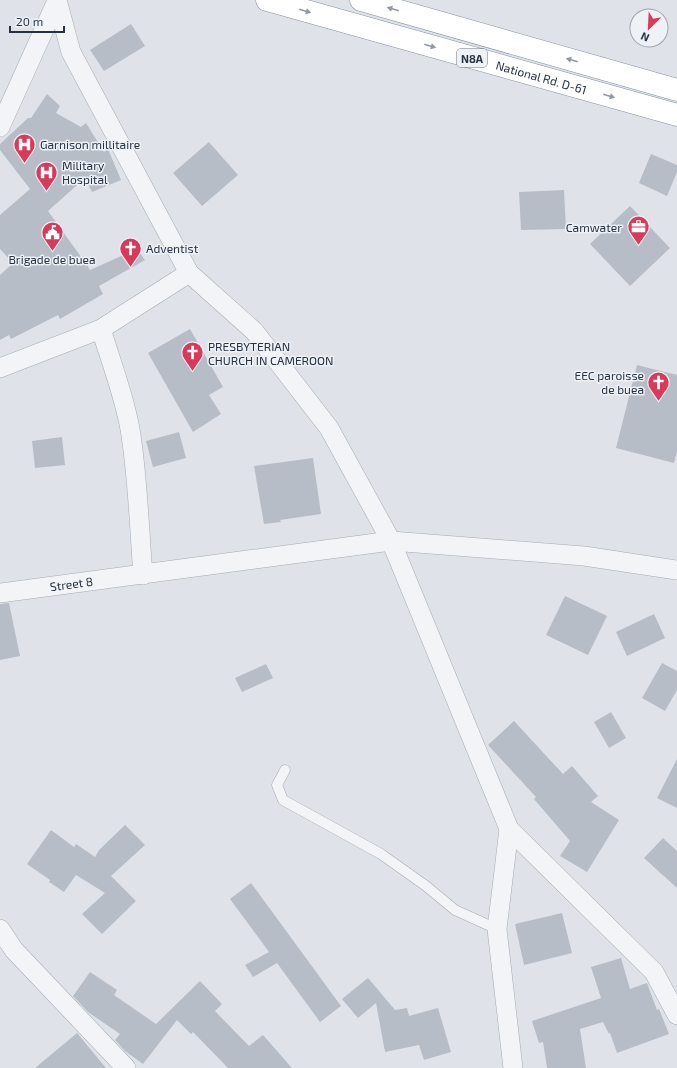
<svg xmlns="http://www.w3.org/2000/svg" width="677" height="1068" font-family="'Exo 2',sans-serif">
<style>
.building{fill:#b6bdc7}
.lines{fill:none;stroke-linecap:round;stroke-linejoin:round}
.lane-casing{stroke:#a4aab4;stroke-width:11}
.street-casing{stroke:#a4aab4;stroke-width:20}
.highway-casing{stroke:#8591a1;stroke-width:23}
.lane{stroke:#f2f4f7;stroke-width:10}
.street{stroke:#f2f4f7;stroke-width:19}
.highway{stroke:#fff;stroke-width:22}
.oneway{fill:#9298a0}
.labels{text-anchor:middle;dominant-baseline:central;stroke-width:3;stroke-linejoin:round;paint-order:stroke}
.shield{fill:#eef2f7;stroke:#626c78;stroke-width:1}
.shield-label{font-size:11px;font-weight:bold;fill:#263242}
.street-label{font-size:12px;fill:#263242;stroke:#eef2f7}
.poi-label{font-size:12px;fill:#263242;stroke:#eef2f7;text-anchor:start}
</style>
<rect width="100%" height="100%" fill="#dfe3e9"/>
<path class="building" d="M131,24L145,46L104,71L90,50Z
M47,94L60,106L56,113L81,127L86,123L104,152L108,149L121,180L92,192L85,178L48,211L84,261H85L90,270L137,249L145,260L99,286L103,294L60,319L58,315L11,339L9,335L0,340V275L13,263L0,249V215L30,189L0,150V144L28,118H31Z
M209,142L238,175L202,206L173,173Z
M651,154L677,165V172L667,196L639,183Z
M564,190L566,229L521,230L519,192Z
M630,206L670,248L630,286L590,244Z
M190,329L223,387L209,395L221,414L193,432L148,353Z
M637,365L677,375V451L674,463L616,448Z
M179,432L186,458L153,467L146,441Z
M62,437L65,465L35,468L32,441Z
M313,458L321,514L280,520L281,522L264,524L254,466Z
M565,596L607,616L588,655L546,635Z
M9,603L20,656L0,660V604Z
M654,614L665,638L627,656L616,632Z
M662,663L677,671V690L665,711L642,698Z
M266,664L273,678L242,692L235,678Z
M611,712L626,738L609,748L594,722Z
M514,721L563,774L572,766L598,796L591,802L619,820L587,872L560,856L570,841L534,799L536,797L488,745Z
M677,759V808L657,798Z
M125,825L145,845L111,876L136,901L102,934L82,914L105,893L76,875L64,892L49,882L50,880L27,864L51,830L74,847L76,844L95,857L99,850Z
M663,838L677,851V888L644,858Z
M251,883L341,1006L320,1022L277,963L253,977L245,965L269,952L230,899Z
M562,913L572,953L524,965L515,924Z
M621,958L630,989L647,983L657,1010L659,1009L669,1034L617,1053L610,1033L609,1034L603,1022L580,1029L586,1068H547L543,1042L539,1043L532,1021L601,998L591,967Z
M90,972L117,990L114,995L156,1024L200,981L222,1004L215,1011L249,1046L263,1035L292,1068H228L193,1032L191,1034L177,1020L143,1064L125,1051L115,1040L120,1034L88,1012L73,996Z
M368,978L395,1010L407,1008L409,1016L438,1008L451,1052L424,1060L419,1045L385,1052L376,1003L358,1018L342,999Z
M77,1033L106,1068H35Z"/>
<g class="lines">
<defs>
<path id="lane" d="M285,770L277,785L283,800L381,854L426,886L455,910L497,929"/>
<g id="street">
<path d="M57,0L71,52L189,273L254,331L329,428L391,541L509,829L497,929L513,1068"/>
<path d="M0,127L56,3"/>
<path d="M101,329C111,362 124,395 130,429C138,477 139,526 143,575"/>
<path d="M0,368L101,329L189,273"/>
<path id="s1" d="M0,593L391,541L584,556L677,570"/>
<path d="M509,829L654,972L677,1015"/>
<path d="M0,929L14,950L126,1068"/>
</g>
<g id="highway">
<path id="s2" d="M267,0L677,115"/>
<path d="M361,0L677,90"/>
</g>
</defs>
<use href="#lane" class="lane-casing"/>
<use href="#street" class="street-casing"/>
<use href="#highway" class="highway-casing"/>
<use href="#lane" class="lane"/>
<use href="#street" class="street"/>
<use href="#highway" class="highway"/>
</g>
<defs><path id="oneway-solid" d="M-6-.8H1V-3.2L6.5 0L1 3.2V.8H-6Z"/></defs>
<g class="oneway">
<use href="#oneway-solid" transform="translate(393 9) rotate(-164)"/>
<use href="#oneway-solid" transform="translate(305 11) rotate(16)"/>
<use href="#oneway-solid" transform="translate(430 46) rotate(16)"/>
<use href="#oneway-solid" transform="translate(572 60) rotate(-164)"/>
<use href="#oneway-solid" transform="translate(609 96) rotate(16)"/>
</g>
<defs>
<symbol id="hospital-pin" viewBox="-11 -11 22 30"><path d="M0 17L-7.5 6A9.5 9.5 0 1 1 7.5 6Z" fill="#d93a59" stroke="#eef2f7"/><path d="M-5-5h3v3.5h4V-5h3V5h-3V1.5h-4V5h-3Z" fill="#fff"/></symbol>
<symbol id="office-pin" viewBox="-11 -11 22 30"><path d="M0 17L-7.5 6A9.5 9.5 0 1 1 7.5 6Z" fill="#d93a59" stroke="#eef2f7"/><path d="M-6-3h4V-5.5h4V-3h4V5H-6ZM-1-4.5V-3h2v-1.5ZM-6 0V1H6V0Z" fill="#fff"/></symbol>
<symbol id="civic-pin" viewBox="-11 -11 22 30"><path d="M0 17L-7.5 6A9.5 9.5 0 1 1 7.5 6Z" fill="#d93a59" stroke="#eef2f7"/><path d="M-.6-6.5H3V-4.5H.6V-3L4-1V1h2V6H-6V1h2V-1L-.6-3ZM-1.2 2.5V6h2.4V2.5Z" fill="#fff"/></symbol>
<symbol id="church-pin" viewBox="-11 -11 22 30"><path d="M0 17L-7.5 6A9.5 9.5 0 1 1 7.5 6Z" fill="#d93a59" stroke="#eef2f7"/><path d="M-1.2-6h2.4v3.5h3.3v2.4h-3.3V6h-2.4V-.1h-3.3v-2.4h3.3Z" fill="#fff"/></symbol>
</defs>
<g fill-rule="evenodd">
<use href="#hospital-pin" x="12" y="132" width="25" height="34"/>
<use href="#hospital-pin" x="34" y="160" width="25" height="34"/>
<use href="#office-pin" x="626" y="214" width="25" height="34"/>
<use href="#civic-pin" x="40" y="220" width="25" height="34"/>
<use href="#church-pin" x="118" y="236" width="25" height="34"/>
<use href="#church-pin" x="180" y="340" width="25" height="34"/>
<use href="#church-pin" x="646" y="370" width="25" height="34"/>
</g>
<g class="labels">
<rect class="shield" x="457" y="49" width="30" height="18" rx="3"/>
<g class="shield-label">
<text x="472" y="58">N8A</text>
</g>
<g class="street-label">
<text stroke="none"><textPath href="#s2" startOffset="285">National Rd. D-61</textPath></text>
<text stroke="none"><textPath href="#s1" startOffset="72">Street 8</textPath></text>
</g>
<g class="poi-label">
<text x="40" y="144">Garnison millitaire</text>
<text x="62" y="165">Military<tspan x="62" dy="14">Hospital</tspan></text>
<text x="622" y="227" text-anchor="end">Camwater</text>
<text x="146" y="248">Adventist</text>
<text x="52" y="259" text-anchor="middle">Brigade de buea</text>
<text x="208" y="346">PRESBYTERIAN<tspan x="208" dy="14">CHURCH IN CAMEROON</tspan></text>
<text x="644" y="375" text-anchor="end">EEC paroisse<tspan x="644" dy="14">de buea</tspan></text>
</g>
</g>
<g transform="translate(649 28) rotate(204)"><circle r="19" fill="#eef2f7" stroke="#9ea5af"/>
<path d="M0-3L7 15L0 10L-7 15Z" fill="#d93a59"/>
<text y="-6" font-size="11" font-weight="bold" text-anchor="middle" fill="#263242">N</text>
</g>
<path d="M10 26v6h54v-6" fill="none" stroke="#263242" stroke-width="2"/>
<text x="16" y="26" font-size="12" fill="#263242" stroke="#eef2f7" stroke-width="3" paint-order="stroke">20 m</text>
</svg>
